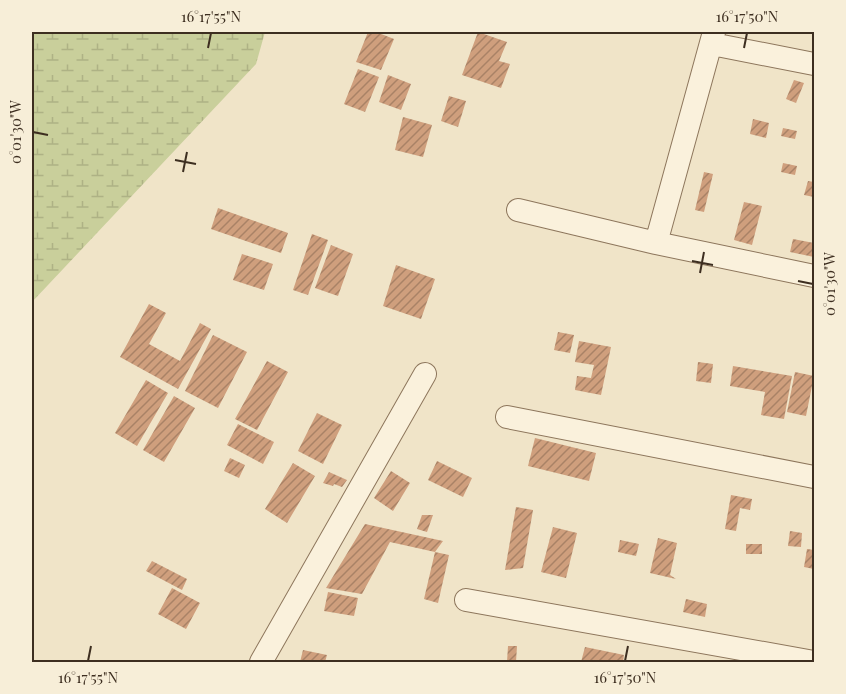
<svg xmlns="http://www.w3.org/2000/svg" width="846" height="694" font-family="'Playfair Display',serif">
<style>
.wetland{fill:url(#wetland-marsh)}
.building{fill:url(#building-hatch)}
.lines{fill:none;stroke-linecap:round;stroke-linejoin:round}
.minor-casing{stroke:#8d765c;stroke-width:24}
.minor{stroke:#faf1dc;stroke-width:22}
.ticks{fill:none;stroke:#3d2e20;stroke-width:2}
.neatline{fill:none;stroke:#3d2e20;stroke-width:2}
.ticks-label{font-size:15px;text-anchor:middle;fill:#3d2e20}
</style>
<defs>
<pattern id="wetland-marsh" width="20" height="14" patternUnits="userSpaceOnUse" patternTransform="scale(1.5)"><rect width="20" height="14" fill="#c9cf9b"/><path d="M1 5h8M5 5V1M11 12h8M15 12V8" fill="none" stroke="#aeb285"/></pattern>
<pattern id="building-hatch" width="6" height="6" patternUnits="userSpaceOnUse" patternTransform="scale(1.5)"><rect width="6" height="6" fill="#cf9f7d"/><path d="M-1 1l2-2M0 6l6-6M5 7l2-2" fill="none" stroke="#a98266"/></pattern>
</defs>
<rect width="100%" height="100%" fill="#f0e4c8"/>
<path class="wetland" d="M32,32H265L256,64L32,302Z"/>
<path class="building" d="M368,32H376L394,39L381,70L356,62Z
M478,32L507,42L499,61L510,64L501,88L462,75Z
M358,69L379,77L365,112L344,104Z
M388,75L411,84L401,110L379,102Z
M794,80L804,83L796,103L786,99Z
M449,96L466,101L458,127L441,121Z
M403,117L432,125L423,157L395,150Z
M753,119L769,123L766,138L750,134Z
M783,128L797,131L795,139L781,136Z
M783,163L797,166L795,175L781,172Z
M704,172L713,174L704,212L695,210Z
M808,181L814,182V197L804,195Z
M744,202L762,206L752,245L734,240Z
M218,208L288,233L281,253L211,229Z
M312,234L328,240L308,295L293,290Z
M793,239L814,243V257L790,252Z
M331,245L353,254L338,296L315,288Z
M242,254L273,264L264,290L233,280Z
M396,265L435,279L421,319L383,306Z
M149,304L166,313L149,344L180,361L200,323L211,329L178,389L120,357Z
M558,332L574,335L570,353L554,350Z
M213,335L247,352L218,408L185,391Z
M579,341L611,347L601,395L575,390L577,376L591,378L594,365L575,362Z
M267,361L288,372L257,430L235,419Z
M698,362L713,364L711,383L696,381Z
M733,366L792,376L784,419L761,415L765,392L730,386Z
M795,372L814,376L806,416L787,412Z
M146,380L168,393L137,446L115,433Z
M174,396L195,408L164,462L143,450Z
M317,413L342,425L323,464L298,451Z
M238,424L274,442L263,464L227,445Z
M535,438L596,453L589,481L528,466Z
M230,458L245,465L239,478L224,471Z
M437,461L472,478L463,497L428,480Z
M293,463L315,476L287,523L265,509Z
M391,471L410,483L393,511L374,498Z
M329,472L347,480L342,487L334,484L333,486L323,483Z
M731,495L752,499L750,510L740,508L736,531L725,529Z
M516,507L533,510L523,568L505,570Z
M422,515H433L427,532L417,529Z
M365,524L443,541L435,552L390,542L362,594L326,588Z
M553,527L577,533L566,578L541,572Z
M790,531L802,533L801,547L788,546Z
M658,538L677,543L670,575L676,579L650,573Z
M620,540L639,544L636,556L618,552Z
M746,544H762V554H746Z
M807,549L814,550V569L804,567Z
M435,552L449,555L438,603L424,599Z
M152,561L187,579L182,590L146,571Z
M172,588L200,603L186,629L158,614Z
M328,592L358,598L354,616L324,611Z
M686,599L707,604L705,617L683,612Z
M508,646H517L516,662H507Z
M585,647L624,655L623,662H581Z
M303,650L327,655L325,662H300Z"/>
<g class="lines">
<defs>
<path id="minor" d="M712,44L814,64
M518,210L656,243L814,276
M656,243L714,32
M507,417L814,477
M466,600L814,662
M261,662L425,374"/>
</defs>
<use href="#minor" class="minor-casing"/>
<use href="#minor" class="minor"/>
</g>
<path class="ticks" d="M208,48L211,33M744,48L747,33M33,132L48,135M175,160L196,164M183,172L187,152M692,261L713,265M700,273L704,252M798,281L813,284M88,661L91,646M625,661L628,646"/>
<rect width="846" height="694" fill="none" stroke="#f7eed8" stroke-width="66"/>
<rect x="33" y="33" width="780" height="628" class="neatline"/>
<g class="ticks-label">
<text x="211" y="22">16°17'55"N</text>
<text x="747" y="22">16°17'50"N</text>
<text transform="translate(16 132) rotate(-90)" y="5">0°01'30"W</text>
<text transform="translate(830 284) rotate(-90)" y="5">0°01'30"W</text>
<text x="88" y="683">16°17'55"N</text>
<text x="625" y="683">16°17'50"N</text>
</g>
</svg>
